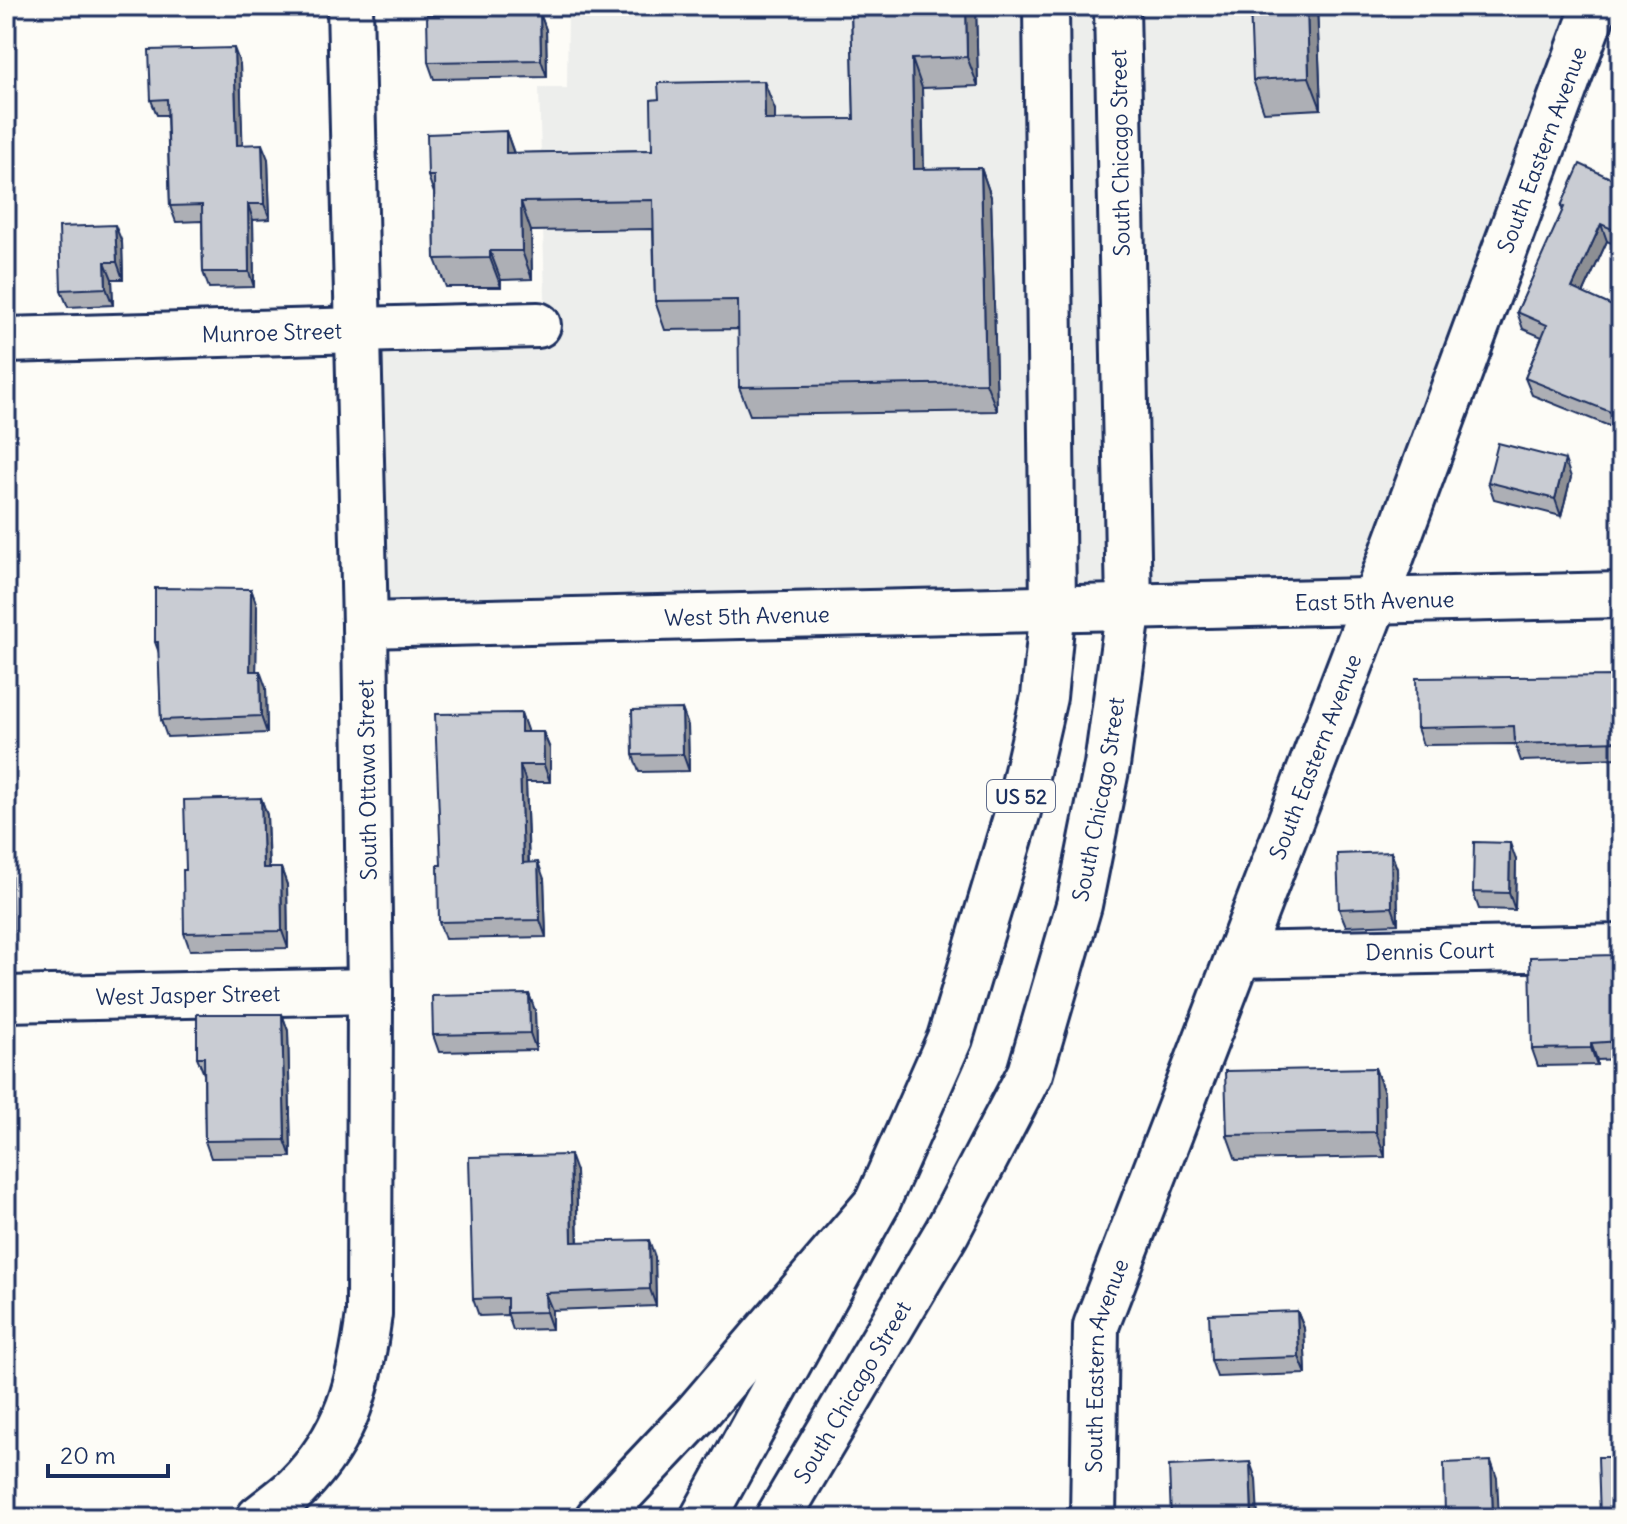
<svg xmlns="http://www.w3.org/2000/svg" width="1627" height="1524" font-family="Delius,sans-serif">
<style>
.built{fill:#edeeec}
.green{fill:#e0e1e3;stroke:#7e88a0;stroke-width:2}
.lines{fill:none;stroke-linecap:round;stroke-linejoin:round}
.minor-casing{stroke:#1b2f5e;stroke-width:50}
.major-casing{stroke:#1b2f5e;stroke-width:50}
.highway-casing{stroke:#1b2f5e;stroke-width:50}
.minor{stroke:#fdfcf7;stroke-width:44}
.major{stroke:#fdfcf7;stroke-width:44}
.highway{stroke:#fdfcf7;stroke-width:44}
.wall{fill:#adafb5;stroke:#1b2f5e;stroke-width:2}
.shaded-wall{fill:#8d8f94;stroke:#1b2f5e;stroke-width:2}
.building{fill:#c9ccd3;stroke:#1b2f5e;stroke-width:2}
.labels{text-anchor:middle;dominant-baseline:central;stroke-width:6;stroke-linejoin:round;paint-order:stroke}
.shield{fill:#fdfcf7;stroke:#5f6c8c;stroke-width:2}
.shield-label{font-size:20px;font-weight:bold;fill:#1b2f5e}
.street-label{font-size:22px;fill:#1b2f5e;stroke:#fdfcf7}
</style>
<rect width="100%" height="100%" fill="#fdfcf7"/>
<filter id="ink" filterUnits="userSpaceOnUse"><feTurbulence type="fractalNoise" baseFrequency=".0125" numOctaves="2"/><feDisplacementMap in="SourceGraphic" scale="16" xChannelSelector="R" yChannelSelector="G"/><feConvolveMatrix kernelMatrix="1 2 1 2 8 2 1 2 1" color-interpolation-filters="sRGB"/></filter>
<g filter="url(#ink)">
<path class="built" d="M568,6H1581L1370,589L376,616L366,339L546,332L539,87L567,88Z"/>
<path class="green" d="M6,665L15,994H6Z"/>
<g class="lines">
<defs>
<g id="minor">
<path id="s1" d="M6,340L538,325"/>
<path id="s2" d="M365,625L1621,595"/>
<path id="s3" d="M1238,955L1621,947"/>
<path id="s4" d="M6,999L370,991"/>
<path d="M259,1518C271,1508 286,1498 297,1487C348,1435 360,1383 369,1314L370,991L365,625L350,6"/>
<path id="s5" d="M1093,1518L1096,1326L1375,601L1595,6"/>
</g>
<g id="major">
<path d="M703,1518L877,1203L950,1038L1018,811L1044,697L1053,607L1046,6"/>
<path id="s6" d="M778,1518L947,1232L1030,1073L1079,905L1107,765L1129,606L1117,6"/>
</g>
<path id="highway" d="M598,1518L697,1413L877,1203"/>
</defs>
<use href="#minor" class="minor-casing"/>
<use href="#major" class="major-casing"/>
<use href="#highway" class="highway-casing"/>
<use href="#minor" class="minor"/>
<use href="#major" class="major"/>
<use href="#highway" class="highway"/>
</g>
<path class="wall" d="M851,6H976L978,86L922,88L924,169L981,168L991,197L997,411L750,415L739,387V329L665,330L655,301L653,229L531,231L532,279L501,280V287H446L435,259L434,193L428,176L506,131L514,153L652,150L775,110V120L854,119Z
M1317,6L1321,109L1264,112L1253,80Z
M540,13L546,30L547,77L434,79L428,62Z
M240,64L242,144L268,159L270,219L253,220L254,287L209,288L203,272L202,221L176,222L170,206L167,115H157L151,100Z
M1621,183V247L1607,241L1583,294L1621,310V426L1619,430L1532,395L1525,378L1542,337L1523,329L1517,312L1563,211L1561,206Z
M122,242L123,279H112L113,305L68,307L61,290Z
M1571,477L1561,516L1494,499L1488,482Z
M251,589L257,606L256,671L266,688L267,733L167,737L161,720L159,653L155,642Z
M1621,676V758L1521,761L1515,744L1423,745L1417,728Z
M682,709L688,726L689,771L639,772L633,755Z
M521,713L527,732H543L550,749V782H526L529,863L544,879L546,937L445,939L439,922L441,865Z
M261,798L267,815L269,868H281L287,885L288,948L190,950L184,933L186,870Z
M1391,852L1397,869L1398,924L1346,926L1339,909Z
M1516,860L1515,910L1479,909L1473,892Z
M1621,953V1059L1597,1060V1065L1538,1066L1532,1049L1616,955Z
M529,994L535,1011L536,1050L439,1052L433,1035Z
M282,1014L288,1031L291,1157L211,1158L205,1141L204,1074L197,1057Z
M1375,1068L1384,1093L1385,1157L1236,1160L1227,1135Z
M576,1172L578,1242L655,1257L656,1306L552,1310V1329L513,1330L508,1315L479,1316L473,1299Z
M1297,1311L1304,1328L1306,1374L1217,1377L1211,1360Z"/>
<path class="shaded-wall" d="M966,6H976L978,86L967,57Z
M1307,6H1317L1321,109L1309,77Z
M540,13L546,30L547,77L541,60Z
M234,48L240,64L243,160L237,145Z
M912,59L922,88L924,198L914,169Z
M764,81L775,110V149L765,120Z
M506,131L516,160L506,153Z
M262,144L268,159L270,219L264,204Z
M981,168L991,197L997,411L986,383Z
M521,202L531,231L532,279L522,251Z
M248,204L253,220L254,287L249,272Z
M1601,224L1607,241L1578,305L1572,288Z
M115,225L122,242L123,279L117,262Z
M490,251L501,280V287L490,258Z
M105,262L112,279L113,305L106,288Z
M1621,394V426L1619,430L1613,413Z
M1565,460L1571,477L1561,516L1555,499Z
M251,589L257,606L256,688L250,671Z
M260,671L266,688L267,733L261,716Z
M682,709L688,726L689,771L683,754Z
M521,713L527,730V749L521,732Z
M543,732L550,749V782L544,765Z
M520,765L526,782L529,880L523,863Z
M261,798L267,815L269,885L263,868Z
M1510,843L1516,860L1515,910L1509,893Z
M1391,852L1397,869L1398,924L1392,907Z
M538,862L544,879L546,937L540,920Z
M281,868L287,885L288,948L282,931Z
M529,994L535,1011L536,1050L530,1033Z
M282,1014L288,1031L291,1157L285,1140Z
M1591,1043L1597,1060V1065L1591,1048Z
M1375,1068L1384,1093L1385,1157L1376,1132Z
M570,1155L576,1172L578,1259L572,1242Z
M649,1240L655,1257L656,1306L650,1289Z
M545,1293L552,1310V1329L546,1312Z
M1297,1311L1304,1328L1306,1374L1299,1357Z
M1491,1461L1497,1478L1499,1518H1493Z
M1250,1462L1256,1479L1258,1518H1252Z"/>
<path class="building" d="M851,6H966L967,57L912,59L914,169L981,168L986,383L739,387L738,300L655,301L653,200L521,202L522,251H490V258L435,259L434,176H428L427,134L506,131V153L652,150L651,100L659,99L658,83L764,81L765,120L854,119Z
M1250,6H1307L1309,77L1253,80Z
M540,13L541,60L428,62L427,15Z
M234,48L237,145L262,144L264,204H248L249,272H203L202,205L170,206L167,99L151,100L149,50Z
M1580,164L1621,183V233L1601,224L1572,288L1621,310V394L1613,413L1525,378L1547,325L1517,312L1564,207L1561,206Z
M115,225L117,262H105L106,288L61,290L59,227Z
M1498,443L1565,460L1555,499L1488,482Z
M155,588L251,589L250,671H260L261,716L161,720L158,642H155Z
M1621,676V741L1515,744L1514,726L1417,728L1416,678Z
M682,709L683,754L633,755L632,710Z
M521,713V732H543L544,765H520L523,863L538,862L540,920L439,922L438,865H441L435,714Z
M261,798L263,868H281L282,931L184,933L183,870H186L184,800Z
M1474,842L1510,843L1509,893L1473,892Z
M1391,852L1392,907L1339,909L1337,854Z
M1621,953V1041L1591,1043V1048L1532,1049L1530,957L1616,955Z
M529,994L530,1033L433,1035L432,996Z
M197,1014H282L285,1140L205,1141L204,1057H197Z
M1375,1068L1376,1132L1227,1135L1225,1071Z
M570,1155L572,1242L649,1240L650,1289L545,1293L546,1312L507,1313V1298L473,1299L469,1157Z
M1297,1311L1299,1357L1211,1360L1209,1314Z
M1598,1457H1621V1518H1600Z
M1491,1461L1493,1518H1445L1444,1463Z
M1250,1462L1252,1518H1171L1169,1466Z"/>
</g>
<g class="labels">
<rect class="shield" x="987" y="780" width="68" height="32" rx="6"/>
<g class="shield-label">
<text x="1021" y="796">US 52</text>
</g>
<g class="street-label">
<text stroke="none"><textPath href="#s5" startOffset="1450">South Eastern Avenue</textPath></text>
<text transform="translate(1120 153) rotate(-91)">South Chicago Street</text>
<text stroke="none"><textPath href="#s1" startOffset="266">Munroe Street</textPath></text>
<text stroke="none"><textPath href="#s2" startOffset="1010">East 5th Avenue</textPath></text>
<text stroke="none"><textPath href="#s2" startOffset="382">West 5th Avenue</textPath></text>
<text stroke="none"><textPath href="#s5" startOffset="802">South Eastern Avenue</textPath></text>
<text transform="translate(367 780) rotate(-91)">South Ottawa Street</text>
<text stroke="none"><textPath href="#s6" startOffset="794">South Chicago Street</textPath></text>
<text stroke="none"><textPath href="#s3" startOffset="192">Dennis Court</textPath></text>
<text stroke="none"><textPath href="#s4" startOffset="182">West Jasper Street</textPath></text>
<text stroke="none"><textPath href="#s5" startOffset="154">South Eastern Avenue</textPath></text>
<text stroke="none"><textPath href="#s6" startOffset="146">South Chicago Street</textPath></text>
</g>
</g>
<rect width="1627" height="1524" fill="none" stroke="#fdfcf7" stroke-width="32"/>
<rect x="16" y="16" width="1595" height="1492" fill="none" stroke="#1b2f5e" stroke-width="3" filter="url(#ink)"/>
<path d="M48 1464v12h120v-12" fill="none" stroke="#1b2f5e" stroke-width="4"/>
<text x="60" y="1464" font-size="24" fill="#1b2f5e" stroke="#fdfcf7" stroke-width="6" paint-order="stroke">20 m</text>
</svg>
